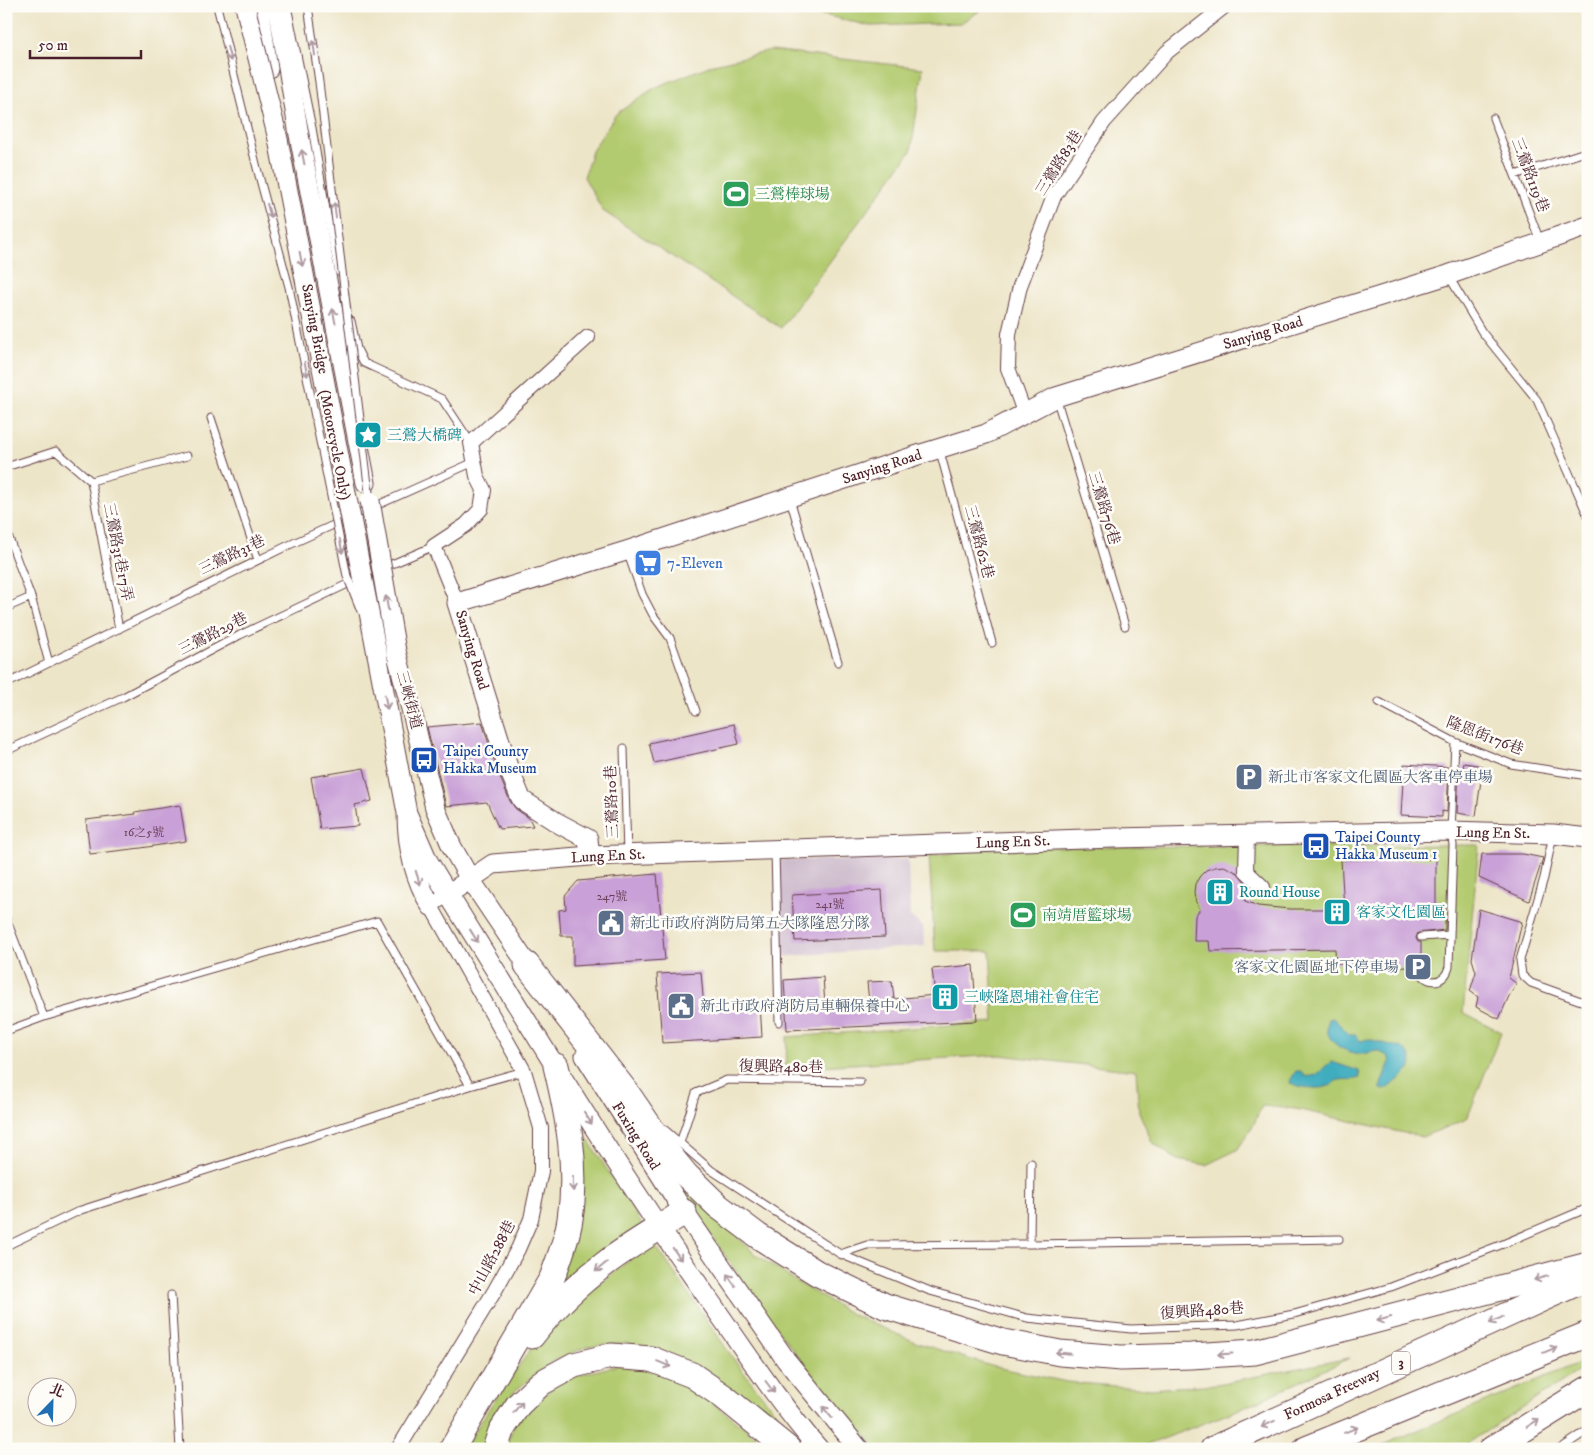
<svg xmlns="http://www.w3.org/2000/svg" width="1594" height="1455" font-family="'IM FELL DW Pica','Noto Serif TC',serif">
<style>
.industrial{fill:#cfbdce}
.green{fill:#b3cb70;stroke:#7e754e}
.water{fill:#41adbf;stroke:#466675}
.building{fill:#c9a0d7}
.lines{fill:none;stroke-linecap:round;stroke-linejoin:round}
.lane-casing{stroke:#623d43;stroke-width:9}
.street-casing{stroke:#623d43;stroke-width:16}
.secondary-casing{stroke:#623d43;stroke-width:21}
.highway-casing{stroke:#623d43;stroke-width:27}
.lane{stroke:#fff;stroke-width:7}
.street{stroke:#fff;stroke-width:14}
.secondary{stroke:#fff;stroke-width:19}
.highway{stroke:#fff;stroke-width:25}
.lane-bridge-casing{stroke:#623d43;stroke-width:9;stroke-linecap:butt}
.secondary-bridge-casing{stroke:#623d43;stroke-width:21;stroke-linecap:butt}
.lane-bridge{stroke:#fff;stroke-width:7}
.secondary-bridge{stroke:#fff;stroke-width:19}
.oneway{stroke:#ae9aa0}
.labels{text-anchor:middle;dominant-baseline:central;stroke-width:5;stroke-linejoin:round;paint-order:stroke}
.number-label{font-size:12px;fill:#6a3f56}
.shield{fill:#fdfcf7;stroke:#806168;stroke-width:1}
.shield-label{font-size:14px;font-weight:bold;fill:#4a1f2b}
.street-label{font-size:15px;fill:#4a1f2b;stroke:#fdfcf7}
.leisure-label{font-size:15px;fill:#27864d;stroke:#fdfcf7;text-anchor:start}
.culture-label{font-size:15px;fill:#0d838f;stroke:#fdfcf7;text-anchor:start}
.shop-label{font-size:15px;fill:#366cbe;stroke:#fdfcf7;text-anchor:start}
.transit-label{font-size:15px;fill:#164399;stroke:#fdfcf7;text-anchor:start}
.service-label{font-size:15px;fill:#4e5e75;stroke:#fdfcf7;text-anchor:start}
</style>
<rect width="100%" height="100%" fill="#fdfcf7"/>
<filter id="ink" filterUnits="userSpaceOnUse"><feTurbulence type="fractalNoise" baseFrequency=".02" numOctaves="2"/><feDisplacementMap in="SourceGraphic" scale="10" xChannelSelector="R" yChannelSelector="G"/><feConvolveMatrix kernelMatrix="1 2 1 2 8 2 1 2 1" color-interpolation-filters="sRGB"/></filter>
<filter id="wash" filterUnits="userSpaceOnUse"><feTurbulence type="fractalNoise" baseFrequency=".0096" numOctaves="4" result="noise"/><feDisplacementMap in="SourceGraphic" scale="20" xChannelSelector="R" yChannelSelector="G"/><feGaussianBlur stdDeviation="1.12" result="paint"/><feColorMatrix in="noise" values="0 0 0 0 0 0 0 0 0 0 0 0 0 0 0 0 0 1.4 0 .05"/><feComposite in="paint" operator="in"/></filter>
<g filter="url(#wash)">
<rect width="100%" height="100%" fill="#ede5c8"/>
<path class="industrial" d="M908,859L910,916L923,927L925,946L777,957L775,860Z"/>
<path class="green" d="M786,6H987L961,23L870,26Z
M771,51L923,68L911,151L781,328L603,211L584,177L592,151L616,114L654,88L714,64Z
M1479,845L1463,1012L1501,1032L1467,1119L1422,1137L1296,1109L1262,1106L1252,1128L1237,1150L1206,1165L1177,1160L1152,1142L1139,1112L1136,1071L1000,1055L786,1068L787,1037L994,1022L990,951H935L929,856L982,849L1055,847Z
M581,1137L587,1138L644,1228L541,1310Z
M661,1163L755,1254L798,1283L855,1316L918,1343L991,1366L1067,1382L1150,1389L1217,1384L1350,1358L1248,1406L1137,1449H878C794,1363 730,1261 661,1163Z
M653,1242L737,1364L788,1428L789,1432L787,1435L663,1352L626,1343L586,1347L550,1363L516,1390L492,1421L483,1449H464L497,1396L538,1339L564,1311Z
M1588,1359V1365L1459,1449H1373Z
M623,1364L680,1378L772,1449H504L516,1421L562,1379Z"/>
<path class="water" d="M1333,1018L1350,1035H1356L1360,1041L1368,1039L1402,1048C1427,1066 1398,1079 1385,1090L1381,1089V1084L1390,1062L1388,1056C1385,1055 1380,1052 1377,1051C1372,1051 1366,1054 1361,1054C1342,1052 1321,1040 1329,1019Z
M1332,1062L1359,1071L1360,1078C1352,1081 1344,1078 1336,1081C1333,1083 1333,1084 1329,1086C1317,1090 1302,1088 1290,1083L1291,1079L1296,1071H1301L1304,1076C1322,1078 1319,1068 1332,1062Z"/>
<g id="blocks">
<path class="building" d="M482,722L497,770L510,801L516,809L529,818L533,826L499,829L487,802L446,806L427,727Z
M734,724L739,744L654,763L649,743Z
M1464,763L1483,766L1476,816L1457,813L1459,768H1463Z
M1404,764L1449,767L1447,812L1442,811V817L1401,815Z
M364,768L372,801L355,805L358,826L320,829L311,777Z
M180,805L186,841L141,848L90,854L86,820L136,814L135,812Z
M1482,854H1523L1543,858L1529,901L1479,878Z
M1436,859V919H1445V930L1418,933L1416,938L1418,942H1421V963L1416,962L1413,967L1354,968L1353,963H1336L1335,949L1210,951L1209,941H1194L1195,916L1200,909L1196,902L1194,893L1195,884L1200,876L1206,870L1215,867L1224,866L1238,873L1245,882L1247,892L1245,901L1258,906L1290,909H1344L1341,860Z
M657,874L665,960L573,966V936H561L559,910L566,909L565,896L578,881Z
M882,890L885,937L795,941L792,895Z
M1479,909L1522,922L1509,978L1517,984L1509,996L1499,1019L1476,1007L1478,997L1470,991L1476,972L1472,959Z
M973,965L977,1021L787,1030L784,980L823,977L825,1005L869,1002L867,982L892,981L894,999L935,995L932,969Z
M701,972L704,1008L760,1004L762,1037L662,1043L657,974Z"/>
</g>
</g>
<g filter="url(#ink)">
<use href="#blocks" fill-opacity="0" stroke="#623d43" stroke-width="1"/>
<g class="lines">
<defs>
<path id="lane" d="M287,6L312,128L327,215L339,272
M1493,118L1540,241
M1515,175L1588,151
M1448,275L1482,332L1537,400L1588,516
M351,321L357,349L364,363L442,399L471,443
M1056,397L1125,626
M211,418L258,560
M939,448L992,643
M6,467L56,451L91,481
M790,499L838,662
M351,517L474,462
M6,530L31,597L49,663
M627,551L642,594L653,615L670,638L696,711
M364,576L434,546
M6,608L31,597
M119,629L91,481L187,456
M6,684L287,546L342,521
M1379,702L1455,742L1511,764L1588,776
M624,748L627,855
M6,751L123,697L240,635L354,581
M1553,835L1544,878L1520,960L1522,975L1531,983L1581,1001
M775,850L779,1022
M6,918L44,1017L377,921L470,1086
M1421,937L1450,935
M1418,967C1424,985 1444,986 1449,967L1453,845L1451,831L1455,742
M6,1031L44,1017
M665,1130L711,1170L840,1254L930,1291L1027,1318L1131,1329L1237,1325L1294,1314L1391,1287L1503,1244L1588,1208
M680,1143L696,1093L727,1080L860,1082
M1030,1244L1031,1163
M6,1246L81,1210L470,1086L524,1071
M840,1254L867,1245L1030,1244L1339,1239
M171,1295L180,1449
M1560,1449L1588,1430"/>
<path id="street" d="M1024,412L1008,368L1009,334L1020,286L1054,196L1104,122L1167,52L1225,6
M457,603L434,546L466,525L481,509L484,490L477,476L471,443L588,337
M1247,836L1246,871L1263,887
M398,1449L494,1292L518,1249L531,1219L541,1171V1128L524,1071L431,906L448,894"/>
<path id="secondary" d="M259,6L268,69
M278,6L299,135L366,483
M396,651L416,728L435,808L452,847L470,879L535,976
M377,654L407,813C407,845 414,878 431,906
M407,813L428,861L448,894C532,1029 614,1164 705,1294C742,1346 777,1401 819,1449
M590,856L588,839L558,823L522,800L520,796L508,767L457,603L626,551L918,455L986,434L1056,397L1448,275L1588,226
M448,894L493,864L590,856L1115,838L1451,831L1553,834L1588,838
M585,1056L684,1212L786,1360L859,1449"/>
<path id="highway" d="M527,965L627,1093L668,1153L686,1175L718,1206L758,1236L817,1273L885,1306L1003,1342L1060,1353L1121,1358L1191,1356L1255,1352L1588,1265
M532,1336C553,1308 578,1284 606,1263C631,1244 658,1229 684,1212
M452,1449L552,1278C559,1259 567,1240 570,1219C578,1167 568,1116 556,1066
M495,1449L501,1431L518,1405L541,1383L574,1365L611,1356L651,1359L692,1375L724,1397L788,1449
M1213,1449L1588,1278
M1306,1449L1588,1334
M1492,1449L1588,1389"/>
</defs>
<use href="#lane" class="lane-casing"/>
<use href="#street" class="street-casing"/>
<use href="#secondary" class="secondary-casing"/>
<use href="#highway" class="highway-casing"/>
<use href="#lane" class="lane"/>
<use href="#street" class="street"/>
<use href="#secondary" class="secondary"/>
<use href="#highway" class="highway"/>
<defs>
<path id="lane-bridge" d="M217,6L257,168L289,287L347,576L361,611
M308,6L319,82L370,501"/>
<path id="secondary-bridge" d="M245,6L278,139L377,654
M370,501L396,651"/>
</defs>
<use href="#lane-bridge" class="lane-bridge-casing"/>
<use href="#secondary-bridge" class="secondary-bridge-casing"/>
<use href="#lane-bridge" class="lane-bridge"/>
<use href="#secondary-bridge" class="secondary-bridge"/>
</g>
<defs><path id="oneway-shaft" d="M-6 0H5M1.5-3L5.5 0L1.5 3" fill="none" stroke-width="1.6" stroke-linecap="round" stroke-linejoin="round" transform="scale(1.25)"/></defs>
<g class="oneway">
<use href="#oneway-shaft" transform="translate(314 48) rotate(-98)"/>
<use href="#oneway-shaft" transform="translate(229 54) rotate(76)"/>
<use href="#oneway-shaft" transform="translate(303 157) rotate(-101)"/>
<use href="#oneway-shaft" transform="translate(335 210) rotate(-97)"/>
<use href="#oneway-shaft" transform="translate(269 211) rotate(75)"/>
<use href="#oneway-shaft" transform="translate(301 259) rotate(79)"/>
<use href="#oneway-shaft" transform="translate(334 316) rotate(-101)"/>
<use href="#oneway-shaft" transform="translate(306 369) rotate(79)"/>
<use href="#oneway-shaft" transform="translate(341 546) rotate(79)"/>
<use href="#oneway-shaft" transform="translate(387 603) rotate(-100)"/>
<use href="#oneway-shaft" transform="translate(386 702) rotate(80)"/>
<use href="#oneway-shaft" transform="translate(418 878) rotate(72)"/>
<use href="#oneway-shaft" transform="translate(474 936) rotate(58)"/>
<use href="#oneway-shaft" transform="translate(588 1118) rotate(57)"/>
<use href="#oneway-shaft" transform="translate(573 1184) rotate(89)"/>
<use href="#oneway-shaft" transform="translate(677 1254) rotate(55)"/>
<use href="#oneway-shaft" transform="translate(601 1267) rotate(141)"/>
<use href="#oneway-shaft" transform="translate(1541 1278) rotate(165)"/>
<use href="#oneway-shaft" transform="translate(731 1280) rotate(-125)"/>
<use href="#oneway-shaft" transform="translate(1384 1319) rotate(165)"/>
<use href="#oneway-shaft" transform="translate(1496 1320) rotate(155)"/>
<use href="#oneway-shaft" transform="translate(1550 1350) rotate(-22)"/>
<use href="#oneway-shaft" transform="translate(1063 1353) rotate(-174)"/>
<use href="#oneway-shaft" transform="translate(1225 1354) rotate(176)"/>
<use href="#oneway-shaft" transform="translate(664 1364) rotate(22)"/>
<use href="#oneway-shaft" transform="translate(770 1387) rotate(53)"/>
<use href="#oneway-shaft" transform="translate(518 1407) rotate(-51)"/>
<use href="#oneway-shaft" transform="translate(827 1412) rotate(-129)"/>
<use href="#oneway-shaft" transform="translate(1533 1423) rotate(-32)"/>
<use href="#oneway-shaft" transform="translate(1268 1424) rotate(155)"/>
<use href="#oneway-shaft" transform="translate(1351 1430) rotate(-22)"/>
</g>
</g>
<defs>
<symbol id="stadium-square" viewBox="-11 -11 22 22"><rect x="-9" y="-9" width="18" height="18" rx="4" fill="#2e9e5b" stroke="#fdfcf7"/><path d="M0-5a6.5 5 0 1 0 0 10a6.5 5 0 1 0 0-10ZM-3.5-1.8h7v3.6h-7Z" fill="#fff"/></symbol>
<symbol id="sight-square" viewBox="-11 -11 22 22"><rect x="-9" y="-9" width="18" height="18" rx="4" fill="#0f9aa8" stroke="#fdfcf7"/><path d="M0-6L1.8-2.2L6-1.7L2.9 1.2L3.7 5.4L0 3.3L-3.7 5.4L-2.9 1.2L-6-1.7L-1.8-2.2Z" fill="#fff"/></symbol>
<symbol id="supermarket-square" viewBox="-11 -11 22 22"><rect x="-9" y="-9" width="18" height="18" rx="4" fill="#3f7fe0" stroke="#fdfcf7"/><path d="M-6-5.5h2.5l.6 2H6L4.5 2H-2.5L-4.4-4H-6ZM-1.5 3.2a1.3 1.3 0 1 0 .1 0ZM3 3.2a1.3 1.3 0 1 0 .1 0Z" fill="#fff"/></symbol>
<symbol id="bus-square" viewBox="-11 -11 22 22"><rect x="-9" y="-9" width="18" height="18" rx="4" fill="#1a4fb4" stroke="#fdfcf7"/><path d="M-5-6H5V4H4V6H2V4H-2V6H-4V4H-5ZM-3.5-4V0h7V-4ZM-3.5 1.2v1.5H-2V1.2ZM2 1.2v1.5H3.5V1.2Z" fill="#fff"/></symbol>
<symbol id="parking-square" viewBox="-11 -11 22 22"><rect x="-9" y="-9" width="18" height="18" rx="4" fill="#5c6f8a" stroke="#fdfcf7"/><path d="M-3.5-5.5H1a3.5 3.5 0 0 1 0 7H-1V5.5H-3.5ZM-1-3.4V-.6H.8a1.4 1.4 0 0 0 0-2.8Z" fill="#fff"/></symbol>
<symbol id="building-square" viewBox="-11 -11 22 22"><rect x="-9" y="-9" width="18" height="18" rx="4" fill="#0f9aa8" stroke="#fdfcf7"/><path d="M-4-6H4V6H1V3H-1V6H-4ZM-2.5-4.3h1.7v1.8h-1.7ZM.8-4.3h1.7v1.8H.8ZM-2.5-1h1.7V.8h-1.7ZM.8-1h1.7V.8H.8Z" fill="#fff"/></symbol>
<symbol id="civic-square" viewBox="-11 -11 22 22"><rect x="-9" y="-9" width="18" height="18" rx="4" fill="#5c6f8a" stroke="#fdfcf7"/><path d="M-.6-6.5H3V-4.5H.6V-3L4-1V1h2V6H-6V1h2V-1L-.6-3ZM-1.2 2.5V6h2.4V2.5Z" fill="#fff"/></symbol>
</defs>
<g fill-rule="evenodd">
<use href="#stadium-square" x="720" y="178" width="32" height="32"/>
<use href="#sight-square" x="352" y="419" width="32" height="32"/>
<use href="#supermarket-square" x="632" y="547" width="32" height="32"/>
<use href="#bus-square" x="408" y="744" width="32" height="32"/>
<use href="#parking-square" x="1233" y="761" width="32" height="32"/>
<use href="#bus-square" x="1300" y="830" width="32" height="32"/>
<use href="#building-square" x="1204" y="876" width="32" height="32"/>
<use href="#building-square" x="1321" y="896" width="32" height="32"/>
<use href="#stadium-square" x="1007" y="899" width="32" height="32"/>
<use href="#civic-square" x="595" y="907" width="32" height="32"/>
<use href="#parking-square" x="1402" y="951" width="32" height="32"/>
<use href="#building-square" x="929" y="981" width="32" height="32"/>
<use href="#civic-square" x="665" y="990" width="32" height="32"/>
</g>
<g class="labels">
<g class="number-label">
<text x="144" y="832">16之5號</text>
<text x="612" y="896">247號</text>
<text x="830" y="904">241號</text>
</g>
<rect class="shield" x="1392" y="1351.5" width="18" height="23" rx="4"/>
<g class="shield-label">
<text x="1401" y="1363">3</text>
</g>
<g class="street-label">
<text transform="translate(1059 163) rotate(-58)">三鶯路83巷</text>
<text transform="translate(1530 175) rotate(69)">三鶯路119巷</text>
<text transform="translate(315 329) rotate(79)">Sanying Bridge</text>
<text transform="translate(1263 333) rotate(-17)">Sanying Road</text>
<text transform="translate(335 445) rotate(79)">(Motorcycle Only)</text>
<text transform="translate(882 467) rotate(-18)">Sanying Road</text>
<text transform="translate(1104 508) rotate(73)">三鶯路76巷</text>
<text transform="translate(979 542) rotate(75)">三鶯路62巷</text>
<text transform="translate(118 552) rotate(79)">三鶯路31巷17弄</text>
<text transform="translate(232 555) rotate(-26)">三鶯路31巷</text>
<text transform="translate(213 634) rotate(-27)">三鶯路29巷</text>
<text transform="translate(472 650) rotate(73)">Sanying Road</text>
<text transform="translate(409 700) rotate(75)">三峽街道</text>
<text transform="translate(1485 736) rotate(21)">隆恩街176巷</text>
<text transform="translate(612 802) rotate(-92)">三鶯路10巷</text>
<text transform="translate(1493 833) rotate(1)">Lung En St.</text>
<text transform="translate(1013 842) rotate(-2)">Lung En St.</text>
<text transform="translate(608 856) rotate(-3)">Lung En St.</text>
<text transform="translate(781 1067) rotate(1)">復興路480巷</text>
<text transform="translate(636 1136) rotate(58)">Fuxing Road</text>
<text transform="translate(492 1258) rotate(-62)">中山路288巷</text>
<text transform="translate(1202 1311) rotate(-4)">復興路480巷</text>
<text transform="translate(1332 1394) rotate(-25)">Formosa Freeway</text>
</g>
<g class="leisure-label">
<text x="755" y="194">三鶯棒球場</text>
<text x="1042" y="915">南靖厝籃球場</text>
</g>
<g class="culture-label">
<text x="387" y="435">三鶯大橋碑</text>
<text x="1239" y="892">Round House</text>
<text x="1356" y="912">客家文化園區</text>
<text x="964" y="997">三峽隆恩埔社會住宅</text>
</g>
<g class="shop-label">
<text x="667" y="563">7-Eleven</text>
</g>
<g class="transit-label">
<text x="443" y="751">Taipei County<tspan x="443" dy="17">Hakka Museum</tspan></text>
<text x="1335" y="837">Taipei County<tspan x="1335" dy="17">Hakka Museum 1</tspan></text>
</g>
<g class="service-label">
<text x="1268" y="777">新北市客家文化園區大客車停車場</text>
<text x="630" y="923">新北市政府消防局第五大隊隆恩分隊</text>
<text x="1399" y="967" text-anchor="end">客家文化園區地下停車場</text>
<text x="700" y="1006">新北市政府消防局車輛保養中心</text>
</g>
</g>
<rect width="1594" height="1455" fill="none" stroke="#fdfcf7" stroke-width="25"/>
<g transform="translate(52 1402) rotate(23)"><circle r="24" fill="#fdfcf7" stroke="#b5a4a5"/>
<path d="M0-4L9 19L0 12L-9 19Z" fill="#1f6fb2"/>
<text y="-8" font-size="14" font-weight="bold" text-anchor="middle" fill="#4a1f2b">北</text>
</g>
<path d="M30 50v8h111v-8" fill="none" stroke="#4a1f2b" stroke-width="2.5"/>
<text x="38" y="50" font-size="15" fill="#4a1f2b" stroke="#fdfcf7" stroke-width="4" paint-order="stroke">50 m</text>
</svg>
